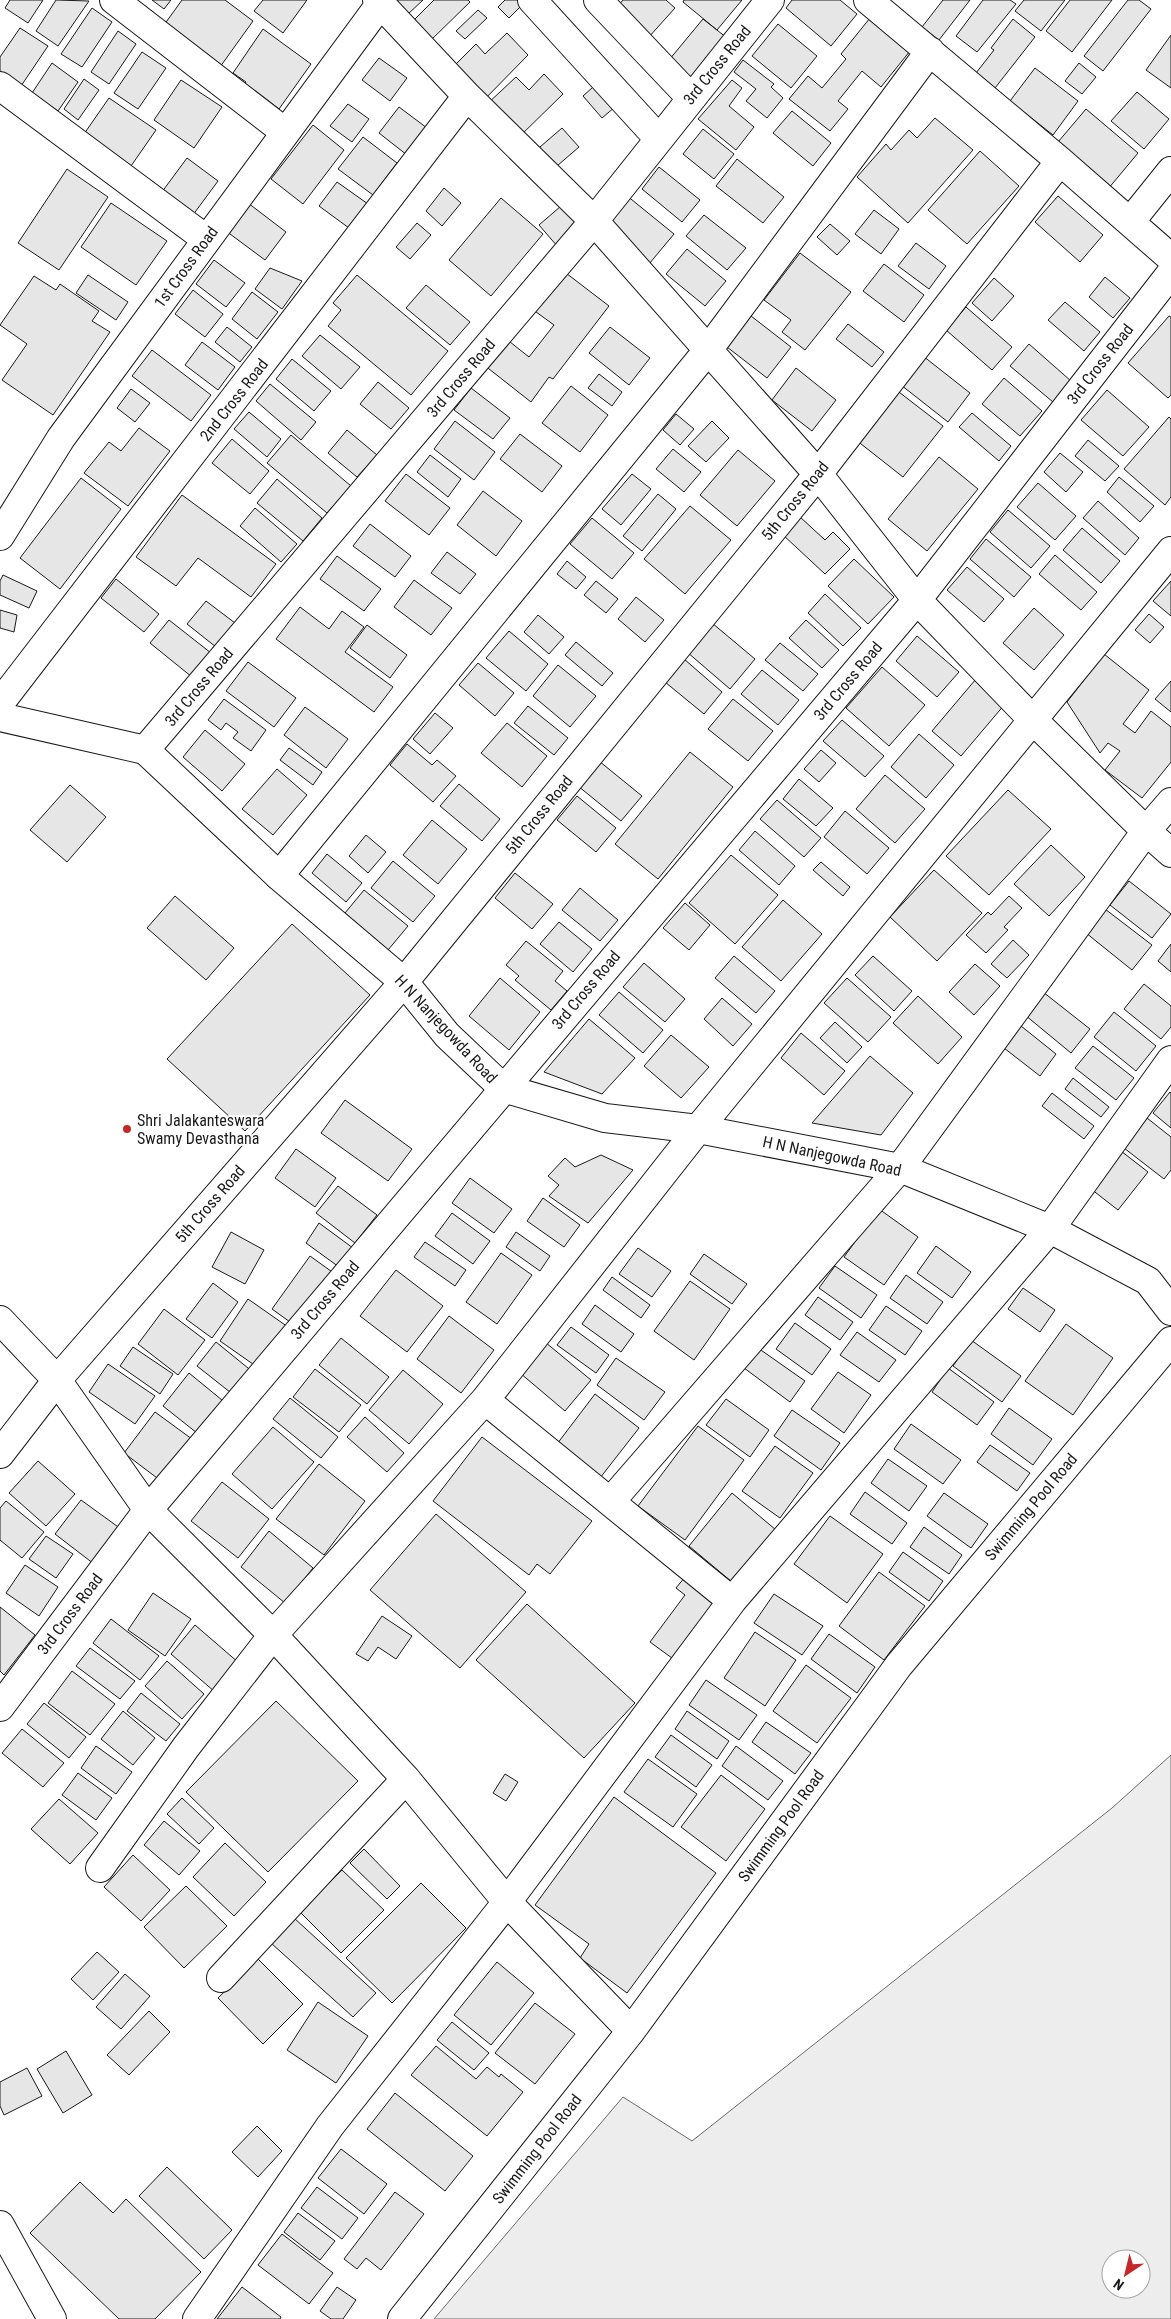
<svg xmlns="http://www.w3.org/2000/svg" width="1171" height="2319" font-family="'Roboto Condensed',sans-serif">
<style>
.built{fill:#ededed;stroke:#6a6a6a;fill-rule:evenodd}
.building{fill:#e6e6e6;stroke:#1a1a1a}
.lines{fill:none;stroke-linecap:round;stroke-linejoin:round}
.minor-casing{stroke:#1a1a1a;stroke-width:30}
.tertiary-casing{stroke:#1a1a1a;stroke-width:30}
.minor{stroke:#fff;stroke-width:28}
.tertiary{stroke:#fff;stroke-width:28}
.poi-dot{fill:#c62828;stroke:#fff;stroke-width:2}
.labels{text-anchor:middle;dominant-baseline:central;stroke-width:4;stroke-linejoin:round;paint-order:stroke}
.street-label{font-size:16px;fill:#1a1a1a;stroke:#fff}
.poi-label{font-size:16px;fill:#1a1a1a;stroke:#fff;text-anchor:start}
</style>
<rect width="100%" height="100%" fill="#fff"/>
<path class="built" d="M1171,1755V2319H434L623,2097L692,2141L1112,1808ZM1111,2259H1141V2289H1111Z"/>
<path class="building" d="M10,0H43L28,23L5,8Z
M56,0L89,1L58,46L36,31Z
M152,0H171L164,9Z
M182,0H225L253,21L220,67L164,25Z
M263,0H307L283,33L254,11Z
M392,0H423L407,15Z
M434,0H468L470,2L429,42L411,23Z
M505,0H527L509,18L498,7Z
M623,0H666L675,8L648,38L616,8Z
M684,0H742L717,30L683,2Z
M792,0H840L857,14L831,46L786,8Z
M943,0H970L939,40L922,27Z
M983,0H1010L1016,4L977,52L956,36Z
M1024,0H1065L1041,31L1015,11Z
M1070,0H1112L1072,52L1046,31Z
M1128,0H1139L1151,9L1103,71L1084,56Z
M92,8L112,22L82,67L61,54Z
M478,10L487,18L465,39L456,31Z
M870,18L910,51L881,87L862,71L838,101L848,109L830,131L789,99L808,76L822,88L846,59L841,54Z
M703,19L727,38L688,86L664,66Z
M1013,19L1035,37L995,88L976,73L994,50L991,48Z
M778,24L817,56L791,88L752,56Z
M20,28L48,46L21,86L0,71V57Z
M263,29L311,64L279,109L262,96L258,101L241,89L246,82L233,73Z
M118,31L136,44L109,84L91,72Z
M507,33L528,55L481,103L449,71L476,44L485,54Z
M1171,35V88L1146,70Z
M142,52L166,68L138,109L114,93Z
M379,58L407,78L390,101L362,80Z
M743,60L774,84L771,87L783,98L767,118L746,101L756,89L734,72Z
M52,63L78,82L58,111L32,93Z
M1079,63L1096,77L1082,94L1065,81Z
M1035,68L1078,101L1053,135L1010,101Z
M544,74L563,94L517,139L485,106L516,77L529,90Z
M84,79L99,90L78,120L64,109Z
M602,79L622,101L602,118L583,96Z
M181,80L222,107L194,148L154,120Z
M732,80L742,88L729,106L754,127L736,150L698,119Z
M1137,92L1169,119L1144,149L1111,121Z
M109,98L156,130L131,166L84,134Z
M348,104L369,119L352,142L330,126Z
M399,107L427,128L407,155L379,133Z
M1086,109L1138,153L1108,189L1058,142Z
M792,111L831,143L813,166L773,133Z
M935,118L973,150L908,223L857,177L886,144L891,150L909,130L917,138Z
M313,125L344,150L303,204L271,179Z
M562,128L579,147L550,172L533,153Z
M703,129L734,154L714,179L683,154Z
M363,137L397,163L373,195L338,169Z
M980,151L1019,186L967,244L928,210Z
M187,158L218,181L187,223L156,200Z
M737,159L784,197L763,223L716,186Z
M659,167L700,200L682,222L642,189Z
M67,169L108,197L59,270L18,243Z
M337,182L368,204L349,228L319,206Z
M444,188L461,203L442,226L426,211Z
M626,195L674,234L649,264L602,226Z
M1058,196L1103,235L1080,262L1035,222Z
M501,198L543,234L491,296L449,260Z
M568,200L586,222L558,247L539,225Z
M111,203L167,241L136,285L81,247Z
M248,203L286,232L265,260L226,231Z
M874,210L899,229L881,254L855,234Z
M704,215L746,248L727,270L686,236Z
M417,223L431,235L410,259L396,247Z
M830,224L850,241L837,255L817,237Z
M916,243L946,266L929,289L898,266Z
M687,249L726,281L705,306L666,274Z
M800,253L851,292L805,350L782,332L791,320L764,300Z
M214,260L245,283L226,307L196,284Z
M884,264L924,295L904,322L863,291Z
M270,268L302,281L282,309L255,289Z
M562,270L609,306L553,379L549,377L531,402L484,365L505,338L529,357L554,325L532,309Z
M88,275L128,302L116,320L76,293Z
M357,275L448,351L411,395L328,326L341,310L333,303Z
M34,276L56,290L60,284L99,311L92,321L110,332L53,415L2,380L27,344L0,325Z
M1105,277L1130,298L1113,318L1089,297Z
M994,278L1014,296L992,321L972,303Z
M426,285L470,322L450,345L406,308Z
M193,290L223,314L205,337L175,314Z
M252,292L278,312L257,339L232,319Z
M1065,302L1100,332L1084,351L1048,320Z
M966,307L1012,347L992,370L946,330Z
M751,316L791,347L767,378L727,347Z
M1169,316L1171,317V395L1168,398L1128,363Z
M848,324L884,352L872,367L836,339Z
M227,327L252,347L240,362L215,342Z
M610,327L650,358L629,385L589,353Z
M320,335L360,367L341,389L302,356Z
M202,342L235,367L218,390L185,365Z
M1029,344L1071,381L1053,402L1010,366Z
M152,350L211,395L191,421L132,376Z
M923,356L970,393L948,422L901,385Z
M292,359L331,391L314,411L276,379Z
M796,368L836,400L812,431L772,400Z
M599,374L622,392L612,406L588,388Z
M1004,378L1042,411L1020,436L982,404Z
M378,382L409,408L391,429L360,404Z
M270,384L316,422L301,440L256,401Z
M571,386L608,415L580,452L542,423Z
M471,388L510,418L493,439L454,410Z
M131,389L150,403L135,422L117,408Z
M895,389L943,426L903,477L856,440Z
M1107,390L1149,427L1123,456L1081,420Z
M249,412L281,439L267,457L234,429Z
M972,413L1011,446L999,461L959,427Z
M676,414L694,429L680,445L663,430Z
M1169,417L1171,419V497L1165,505L1124,469Z
M455,421L495,452L474,480L434,449Z
M712,421L729,438L706,462L688,446Z
M139,428L170,451L128,506L84,473L109,442L121,451Z
M347,430L377,455L357,477L328,453Z
M520,434L562,466L542,492L500,459Z
M291,435L351,486L327,513L267,463Z
M232,439L269,471L250,494L212,463Z
M1088,440L1119,466L1105,481L1075,456Z
M673,449L701,472L684,492L656,469Z
M738,450L775,481L737,526L700,495Z
M1060,453L1083,472L1066,492L1044,472Z
M430,455L461,479L448,497L417,472Z
M939,457L978,489L927,551L888,519Z
M406,474L450,508L429,535L385,501Z
M632,474L651,489L621,525L602,509Z
M1119,477L1154,506L1140,522L1107,492Z
M81,478L121,509L60,589L20,558Z
M277,479L322,518L303,541L257,503Z
M1038,483L1076,516L1055,540L1017,507Z
M483,491L522,521L496,556L457,525Z
M658,494L676,509L642,551L623,536Z
M182,495L276,564L251,597L198,558L176,586L136,557Z
M1098,501L1139,538L1125,555L1083,518Z
M690,506L731,540L685,594L644,559Z
M255,508L297,544L281,562L240,526Z
M1008,510L1050,546L1031,568L990,532Z
M799,516L825,540L833,532L850,549L825,574L782,534Z
M592,518L634,553L612,579L570,544Z
M370,524L411,556L395,577L353,546Z
M1082,528L1120,561L1101,583L1063,550Z
M986,539L1031,577L1014,597L970,559Z
M447,552L476,574L460,594L431,573Z
M1055,555L1097,592L1081,610L1039,574Z
M337,556L381,589L364,611L320,579Z
M854,559L894,597L868,624L828,586Z
M567,561L586,577L576,589L557,574Z
M967,567L1004,599L984,622L947,590Z
M3,575L37,591L29,608L0,595V581Z
M116,579L159,614L144,632L101,598Z
M414,580L452,608L431,635L394,607Z
M596,581L618,599L606,613L584,595Z
M1171,581V616L1153,601Z
M825,594L861,628L843,646L808,613Z
M636,597L664,620L645,642L618,619Z
M206,601L235,623L216,647L187,624Z
M300,607L329,629L342,611L364,627L345,652L393,687L374,712L276,639Z
M1034,608L1064,635L1034,670L1003,643Z
M0,610L17,615L14,632L0,628Z
M1149,614L1164,627L1150,643L1135,630Z
M538,615L564,637L549,654L524,632Z
M169,620L211,653L192,677L150,643Z
M806,620L839,650L822,668L789,638Z
M712,623L755,659L730,689L687,652Z
M367,625L407,655L390,678L350,648Z
M509,631L548,664L526,691L486,658Z
M917,636L959,672L937,697L896,661Z
M576,642L613,673L602,686L565,655Z
M780,643L818,674L803,691L765,660Z
M1104,654L1149,690L1123,724L1135,733L1151,711L1171,727V762L1142,798L1105,770L1120,751L1108,743L1100,753L1067,702Z
M684,659L722,692L704,714L665,682Z
M248,662L296,698L274,727L226,691Z
M478,663L514,693L495,716L459,685Z
M558,665L596,696L570,727L533,696Z
M882,667L925,705L889,746L846,708Z
M762,670L799,700L778,725L741,694Z
M976,679L1005,704L961,756L932,731Z
M1171,681V712L1155,699Z
M224,699L266,730L251,751L233,738L238,732L226,723L221,730L208,720Z
M733,699L773,731L748,761L708,729Z
M528,706L568,738L554,755L514,723Z
M305,707L348,739L326,768L284,735Z
M435,713L453,728L430,754L413,739Z
M842,720L884,756L865,777L823,741Z
M507,723L547,756L522,787L481,753Z
M205,730L245,764L222,791L183,757Z
M919,734L954,765L926,798L891,767Z
M407,744L432,765L437,760L456,776L433,802L390,765Z
M289,748L322,772L313,785L280,760Z
M821,750L836,763L819,782L804,769Z
M690,752L733,787L658,879L615,844Z
M599,761L642,796L621,821L578,786Z
M277,769L307,795L273,835L242,809Z
M885,775L925,809L895,843L856,809Z
M799,779L833,808L816,826L783,799Z
M459,784L500,819L482,841L440,806Z
M70,785L106,817L67,862L30,830Z
M1008,790L1051,829L989,895L946,856Z
M577,796L616,828L596,852L557,820Z
M777,800L821,838L804,857L760,819Z
M845,811L889,848L867,874L824,837Z
M432,820L467,849L438,884L403,855Z
M755,831L795,866L779,885L739,850Z
M366,835L386,852L368,873L349,856Z
M1051,845L1085,877L1049,916L1014,884Z
M327,854L362,883L346,902L312,873Z
M731,855L778,895L735,944L689,903Z
M393,861L435,896L413,922L371,888Z
M821,862L850,887L843,896L813,870Z
M934,870L982,913L937,961L890,917Z
M515,873L553,904L532,929L495,898Z
M1129,881L1171,914L1152,938L1110,905Z
M580,888L618,920L600,941L562,910Z
M364,890L408,926L388,950L345,913Z
M175,896L234,948L206,980L147,928Z
M1009,896L1022,908L1004,927L1008,930L986,953L966,935L988,912L991,915Z
M783,900L822,934L781,981L742,947Z
M685,903L710,925L689,950L663,928Z
M1105,909L1152,945L1132,970L1086,933Z
M559,922L592,949L573,972L540,944Z
M292,924L370,995L245,1131L167,1059Z
M1013,940L1029,955L1007,978L991,964Z
M526,941L563,971L555,981L567,991L551,1010L515,980L519,976L506,965Z
M1171,944V972L1158,961Z
M734,956L775,991L756,1013L715,978Z
M873,956L912,991L894,1011L855,975Z
M644,963L685,999L665,1022L623,987Z
M975,964L1000,986L974,1015L949,992Z
M500,978L540,1012L509,1050L469,1016Z
M847,978L891,1017L868,1042L824,1003Z
M1144,984L1171,1006V1027L1161,1039L1124,1009Z
M619,992L663,1030L643,1053L599,1015Z
M1043,992L1090,1029L1071,1053L1025,1015Z
M918,996L962,1037L938,1064L893,1023Z
M722,998L752,1024L733,1046L704,1019Z
M1114,1012L1156,1046L1136,1071L1094,1037Z
M589,1019L635,1058L602,1094L544,1072Z
M835,1022L862,1047L847,1063L820,1038Z
M1021,1026L1056,1054L1040,1076L1004,1048Z
M801,1033L845,1071L824,1095L781,1058Z
M671,1035L709,1067L681,1098L644,1066Z
M1093,1046L1134,1078L1116,1100L1075,1068Z
M870,1056L913,1093L881,1135L812,1123Z
M1073,1078L1109,1107L1101,1117L1065,1089Z
M1170,1092L1171,1093V1128L1153,1113Z
M1052,1093L1094,1126L1084,1139L1042,1106Z
M345,1100L412,1149L388,1181L321,1133Z
M1147,1118L1171,1137V1170L1164,1179L1124,1148Z
M296,1149L336,1178L315,1207L275,1178Z
M1121,1151L1148,1172L1118,1210L1091,1189Z
M601,1155L633,1170L588,1223L549,1196L559,1185L548,1176L565,1158L575,1167Z
M470,1178L512,1209L494,1233L452,1203Z
M338,1186L377,1215L355,1243L316,1213Z
M543,1198L580,1225L564,1247L527,1221Z
M879,1209L918,1237L884,1285L844,1257Z
M452,1213L490,1241L473,1264L435,1236Z
M319,1223L353,1248L339,1267L306,1243Z
M231,1232L264,1250L245,1284L212,1267Z
M516,1232L550,1256L540,1271L506,1247Z
M425,1242L466,1270L455,1286L414,1257Z
M936,1246L971,1272L952,1298L917,1273Z
M638,1248L671,1271L652,1297L619,1274Z
M501,1253L532,1275L497,1324L466,1302Z
M704,1254L747,1284L732,1304L690,1274Z
M310,1256L335,1274L297,1327L272,1309Z
M835,1266L877,1295L861,1318L819,1288Z
M396,1270L443,1306L407,1352L360,1316Z
M906,1275L943,1302L927,1324L890,1298Z
M612,1277L650,1305L641,1318L603,1290Z
M690,1281L730,1309L694,1360L654,1331Z
M213,1283L238,1302L212,1338L186,1319Z
M1023,1288L1055,1310L1040,1332L1008,1309Z
M818,1297L853,1322L840,1340L805,1315Z
M248,1299L288,1327L260,1369L220,1341Z
M595,1305L634,1334L621,1352L582,1324Z
M886,1306L922,1331L905,1355L869,1330Z
M164,1309L205,1340L178,1375L138,1344Z
M449,1316L494,1350L461,1393L417,1359Z
M795,1323L831,1349L812,1375L776,1349Z
M1066,1324L1113,1358L1073,1415L1025,1381Z
M571,1327L609,1355L596,1373L557,1345Z
M857,1332L896,1360L879,1382L840,1355Z
M341,1338L389,1377L367,1404L319,1365Z
M971,1340L1021,1376L1002,1402L953,1366Z
M216,1342L259,1377L240,1400L197,1366Z
M545,1342L591,1380L565,1411L520,1373Z
M133,1347L173,1374L160,1394L120,1366Z
M758,1348L805,1381L790,1402L744,1368Z
M616,1358L665,1392L644,1420L597,1385Z
M108,1364L155,1396L135,1424L89,1392Z
M948,1368L994,1402L977,1425L932,1392Z
M315,1369L361,1405L339,1432L293,1397Z
M403,1370L443,1404L409,1444L369,1410Z
M838,1372L871,1395L844,1433L811,1409Z
M189,1373L228,1405L202,1437L163,1406Z
M595,1394L639,1428L600,1478L557,1444Z
M290,1398L338,1437L321,1458L273,1419Z
M726,1399L769,1430L750,1457L706,1425Z
M1009,1408L1052,1439L1033,1465L991,1434Z
M792,1410L840,1443L821,1470L774,1436Z
M155,1412L196,1442L165,1484L124,1453Z
M365,1417L404,1453L387,1472L347,1437Z
M911,1424L961,1460L943,1484L894,1449Z
M698,1426L744,1460L685,1540L638,1506Z
M273,1427L314,1462L272,1509L232,1474Z
M482,1437L592,1521L550,1574L537,1564L529,1575L433,1501Z
M990,1445L1030,1473L1017,1491L977,1462Z
M775,1446L813,1473L780,1518L742,1491Z
M888,1459L927,1486L909,1511L871,1483Z
M38,1461L75,1494L46,1526L9,1493Z
M319,1464L365,1501L324,1555L276,1519Z
M222,1482L269,1519L238,1558L191,1521Z
M865,1492L907,1523L892,1544L850,1514Z
M732,1493L776,1530L732,1582L689,1546Z
M944,1493L988,1524L971,1548L927,1516Z
M81,1500L121,1529L94,1564L55,1534Z
M6,1501L44,1532L22,1558L0,1540V1508Z
M436,1514L526,1592L460,1668L370,1590Z
M830,1516L883,1554L847,1603L794,1564Z
M924,1527L962,1555L949,1574L910,1547Z
M269,1531L313,1568L285,1603L241,1567Z
M46,1536L73,1554L56,1578L29,1559Z
M903,1552L943,1581L929,1601L889,1572Z
M25,1565L58,1587L39,1616L6,1593Z
M879,1572L925,1606L884,1660L839,1626Z
M685,1577L720,1603L676,1661L650,1642L685,1595L676,1588Z
M153,1593L191,1619L165,1656L128,1630Z
M774,1594L823,1626L802,1655L754,1623Z
M527,1604L635,1703L584,1758L476,1660Z
M0,1607L35,1635L4,1675L0,1671Z
M382,1616L412,1636L396,1659L378,1647L368,1661L356,1654Z
M111,1619L159,1656L140,1680L93,1643Z
M195,1625L239,1663L215,1692L171,1654Z
M755,1632L796,1660L765,1706L724,1678Z
M829,1634L875,1667L857,1693L811,1659Z
M90,1648L135,1681L120,1699L76,1666Z
M167,1661L204,1694L182,1719L145,1686Z
M806,1665L851,1698L817,1743L773,1711Z
M72,1671L115,1704L90,1735L48,1703Z
M706,1680L757,1715L739,1740L689,1705Z
M141,1693L180,1724L166,1741L127,1711Z
M276,1701L358,1781L268,1872L186,1792Z
M44,1703L86,1737L69,1758L27,1724Z
M123,1711L155,1738L133,1765L101,1739Z
M687,1711L729,1741L717,1759L675,1729Z
M766,1722L811,1753L795,1774L752,1742Z
M22,1729L64,1763L43,1787L2,1753Z
M671,1735L712,1765L696,1787L655,1757Z
M96,1746L132,1772L116,1794L81,1768Z
M736,1746L783,1781L768,1800L722,1766Z
M648,1759L697,1794L673,1827L624,1792Z
M78,1773L112,1798L96,1820L62,1795Z
M505,1774L518,1782L506,1801L493,1793Z
M721,1775L765,1809L726,1861L681,1827Z
M614,1797L716,1873L627,1993L580,1958L589,1944L535,1905Z
M182,1798L214,1828L199,1844L167,1814Z
M59,1799L98,1833L70,1864L31,1829Z
M164,1821L200,1851L179,1875L144,1845Z
M225,1843L266,1882L234,1916L193,1877Z
M364,1849L400,1886L387,1899L350,1863Z
M133,1855L170,1890L141,1921L104,1887Z
M342,1870L384,1910L341,1953L300,1912Z
M421,1883L466,1928L392,2003L346,1958Z
M186,1886L227,1926L184,1968L144,1927Z
M294,1918L376,1993L353,2017L271,1943Z
M97,1952L119,1972L93,2000L71,1979Z
M258,1959L303,2004L263,2044L218,1998Z
M497,1962L534,1993L491,2045L454,2015Z
M125,1974L150,1996L121,2029L96,2007Z
M318,2002L368,2036L336,2083L287,2050Z
M535,2003L575,2034L535,2084L495,2053Z
M149,2011L170,2032L129,2075L107,2055Z
M452,2022L489,2053L474,2070L437,2040Z
M436,2046L476,2079L487,2067L499,2077L501,2074L523,2092L487,2136L411,2075Z
M66,2051L92,2095L63,2113L37,2069Z
M27,2068L42,2096L4,2115L0,2106V2082Z
M395,2093L473,2156L445,2191L367,2129Z
M257,2126L282,2151L258,2177L232,2152Z
M341,2149L387,2184L364,2214L318,2178Z
M167,2167L232,2230L204,2259L139,2196Z
M80,2182L113,2213L126,2199L201,2272L155,2319H119L30,2233Z
M317,2187L358,2218L342,2239L301,2208Z
M395,2192L424,2214L381,2270L366,2258L357,2269L344,2259Z
M298,2213L335,2241L320,2260L284,2232Z
M282,2234L333,2273L309,2304L258,2265Z
M242,2287L281,2317L280,2319H217Z
M337,2287L356,2300L343,2319H331L320,2311Z"/>
<g class="lines">
<defs>
<path id="minor" d="M114,0L285,132
M377,0L467,96L594,221L818,474L917,600L1032,719L1146,831L900,1168L611,1501
M532,0L658,138
M598,0L691,98
M868,0L1060,161L1171,258
M0,86L206,239
M1130,222L1171,171
M0,536L61,438L381,3
M0,703L467,96
M145,750L594,221L770,0
M1171,802L1146,831L1171,853
M279,876L708,350L930,51
M0,1320L57,1380L148,1510L273,1635L406,1779L507,1902L631,2031
M485,1400L732,1601
M0,1454L57,1380L404,982L818,474L1060,161
M0,1707L148,1510L917,600L1171,273
M100,1868L186,1747L273,1635L485,1400L698,1129L1171,551
M221,1978L406,1779
M0,2225L52,2319
M197,2319L330,2126L507,1902L732,1601L1050,1229L1171,1060
M402,2319L631,2031L899,1665L1171,1341"/>
<path id="tertiary" d="M0,717L145,750L279,876L404,982L447,1035L503,1088L605,1118L698,1129L900,1168L1050,1229L1148,1281L1171,1311"/>
</defs>
<use href="#minor" class="minor-casing"/>
<use href="#tertiary" class="tertiary-casing"/>
<use href="#minor" class="minor"/>
<use href="#tertiary" class="tertiary"/>
</g>
<circle class="poi-dot" cx="127" cy="1129" r="5"/>
<g class="labels">
<g class="street-label">
<text transform="translate(717 65) rotate(-51)">3rd Cross Road</text>
<text transform="translate(186 267) rotate(-54)">1st Cross Road</text>
<text transform="translate(1100 364) rotate(-52)">3rd Cross Road</text>
<text transform="translate(461 378) rotate(-50)">3rd Cross Road</text>
<text transform="translate(234 400) rotate(-52)">2nd Cross Road</text>
<text transform="translate(795 501) rotate(-51)">5th Cross Road</text>
<text transform="translate(848 681) rotate(-50)">3rd Cross Road</text>
<text transform="translate(199 687) rotate(-50)">3rd Cross Road</text>
<text transform="translate(539 815) rotate(-51)">5th Cross Road</text>
<text transform="translate(586 990) rotate(-50)">3rd Cross Road</text>
<text transform="translate(446 1029) rotate(47)">H N Nanjegowda Road</text>
<text transform="translate(832 1156) rotate(12)">H N Nanjegowda Road</text>
<text transform="translate(210 1204) rotate(-49)">5th Cross Road</text>
<text transform="translate(325 1300) rotate(-50)">3rd Cross Road</text>
<text transform="translate(1031 1507) rotate(-50)">Swimming Pool Road</text>
<text transform="translate(70 1614) rotate(-53)">3rd Cross Road</text>
<text transform="translate(781 1826) rotate(-54)">Swimming Pool Road</text>
<text transform="translate(537 2149) rotate(-52)">Swimming Pool Road</text>
</g>
<g class="poi-label">
<text x="137" y="1120">Shri Jalakanteswara<tspan x="137" dy="18">Swamy Devasthana</tspan></text>
</g>
</g>
<g transform="translate(1126 2274) rotate(215)"><circle r="24" fill="#ffffff" stroke="#a3a3a3"/>
<path d="M0-4L9 19L0 12L-9 19Z" fill="#c62828"/>
<text y="-8" font-size="14" font-weight="bold" text-anchor="middle" fill="#1a1a1a">N</text>
</g>
</svg>
